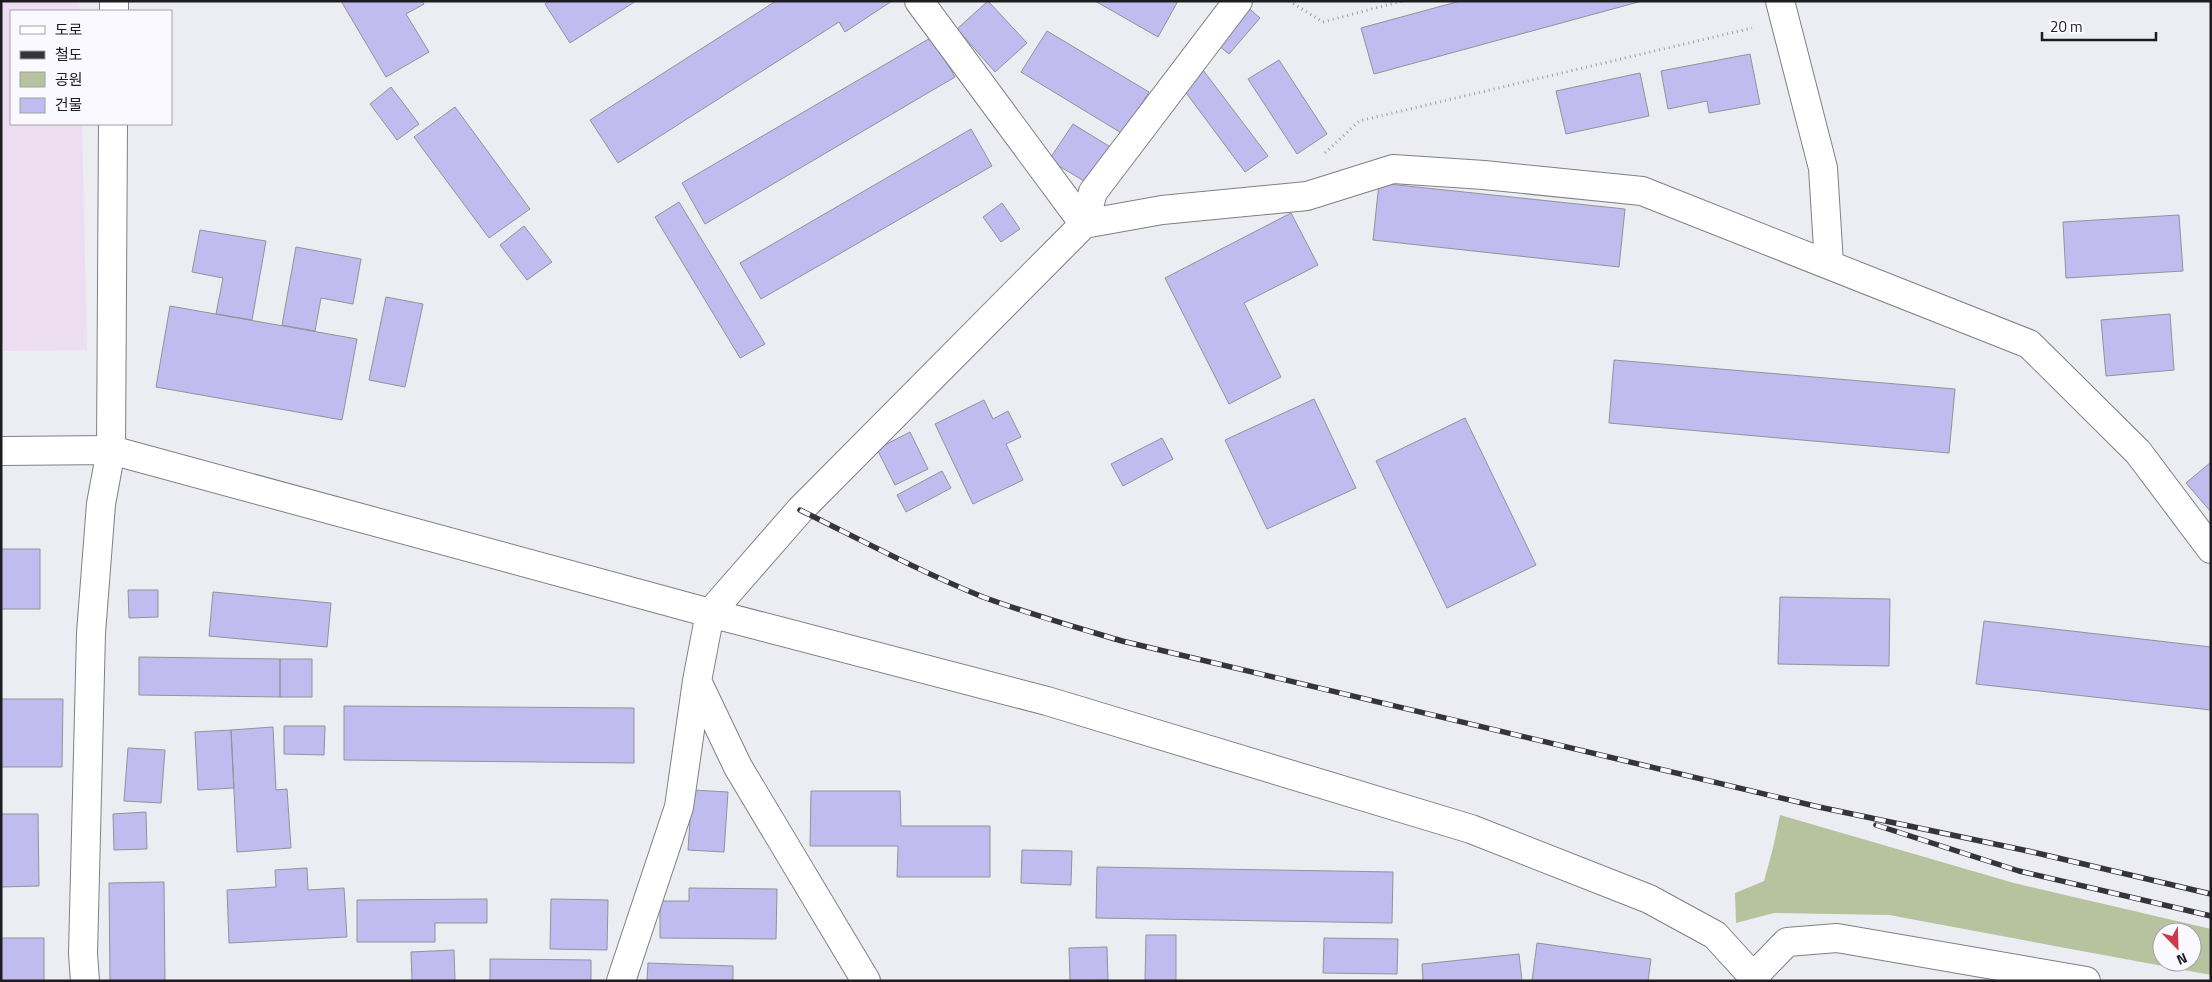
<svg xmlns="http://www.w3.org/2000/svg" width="2212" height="982" font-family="'Titillium Web','Noto Sans KR',sans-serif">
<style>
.industrial{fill:#ecddf0}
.green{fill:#b6c39e;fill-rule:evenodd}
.building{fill:#c0bcf0;stroke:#939299}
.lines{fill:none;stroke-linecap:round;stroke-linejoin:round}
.street-casing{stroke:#807f86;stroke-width:30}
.secondary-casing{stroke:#807f86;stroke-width:30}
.path{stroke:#9d9da2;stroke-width:3;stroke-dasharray:1 4;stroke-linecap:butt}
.street{stroke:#fff;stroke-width:28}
.secondary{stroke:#fff;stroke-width:28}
.rail-casing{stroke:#353438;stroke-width:5.5}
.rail{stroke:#faf9ff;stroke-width:4;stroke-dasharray:11;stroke-linecap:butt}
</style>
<rect width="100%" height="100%" fill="#ececf3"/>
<path class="industrial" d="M1,1H79L80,11H11V124H82L87,350L1,351Z"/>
<path class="green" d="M1780,815L2014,883L2211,929V975L1889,915L1774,913L1736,923L1735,893L1764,881L1773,848ZM2162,932H2192V962H2162Z"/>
<path class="building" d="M341,1H422L424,4L406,14L429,52L386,77Z
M549,1H636L570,43L545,4Z
M776,1H892L845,32L839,22L618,163L590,120Z
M988,1L1027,43L995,72L957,29Z
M1095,1H1178L1158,37Z
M1460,1H1642L1374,74L1361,28Z
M1244,4L1260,18L1229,54L1213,41Z
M1047,31L1149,92L1123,134L1021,72Z
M932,37L955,77L705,224L682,183Z
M1750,54L1760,104L1709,113L1707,101L1668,109L1661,71Z
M1279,60L1327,134L1297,154L1248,79Z
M1203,70L1268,156L1245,172L1181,86Z
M1640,73L1649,116L1566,134L1556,91Z
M391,87L419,124L397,140L370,104Z
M455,107L530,209L489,238L414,137Z
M1073,124L1112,148L1089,184L1049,160Z
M971,129L992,166L761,299L740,263Z
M1379,183L1625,209L1619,267L1373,240Z
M679,202L765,344L740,358L655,217Z
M1002,203L1020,229L1001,242L983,217Z
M1291,213L1318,265L1244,303L1281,377L1229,404L1165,278Z
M2179,215L2183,271L2066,278L2063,222Z
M524,226L552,262L527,280L500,245Z
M200,230L266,241L252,320L216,314L223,278L192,272Z
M296,247L361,259L353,304L321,298L315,331L282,325Z
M386,297L423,304L405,387L369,380Z
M170,306L357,339L342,420L156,387Z
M2170,314L2174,370L2106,376L2101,320Z
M1614,360L1955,389L1949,453L1609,423Z
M1314,399L1356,488L1267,529L1225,440Z
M984,400L993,419L1008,411L1021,437L1006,444L1023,480L973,504L935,424Z
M1465,418L1536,565L1447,608L1376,461Z
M910,432L928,469L895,485L877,449Z
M1162,438L1173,459L1123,486L1111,464Z
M2211,462V512L2186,483Z
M942,471L951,488L906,512L897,495Z
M1,549H40V609H1Z
M128,590H158V617L129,618Z
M213,592L331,603L327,647L209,636Z
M1780,597L1890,599L1889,666L1778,664Z
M1984,621L2211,647V710L1976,684Z
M139,657L280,659V697L139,695Z
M280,659H312V697H280Z
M1,699H63L62,767H1Z
M344,706L634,708V763L344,760Z
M284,726H325L324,755L284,754Z
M273,727L276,790L287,789L291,848L237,852L231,730Z
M231,730L234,788L198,790L195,732Z
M128,748L165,750L161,803L124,801Z
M692,790L728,792L724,852L688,850Z
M811,791H900L901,826H990V877H897L898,846H810Z
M146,812L147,849L114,850L113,814Z
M1,814H38L39,886L1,887Z
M1022,850L1072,851L1071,885L1021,883Z
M1097,867L1393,872L1392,923L1096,918Z
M307,868L308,890L344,888L347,937L229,943L227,890L276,887L275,870Z
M164,882L165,981H110L109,883Z
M689,888L777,889L776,939L660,938V901H689Z
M487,899V923H435V942H357V900Z
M551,899L608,900L607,950L550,949Z
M1146,935H1176V981H1145Z
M1,938H44V981H1Z
M1324,938L1398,939L1397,974L1323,973Z
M1537,943L1651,959L1648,981H1532Z
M1107,947L1108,980L1070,981L1069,948Z
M454,950L455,981H412L411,952Z
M1519,954L1522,981H1423L1422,964Z
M490,959L591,960V981H490Z
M648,963L733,966V981H647Z"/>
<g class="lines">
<defs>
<path id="street" d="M919,1L1084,224
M1780,1L1823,168L1829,264
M114,11V1
M1084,224L1093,192L1238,1
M1754,976L1787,942L1837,938L2086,981
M85,981L83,954L91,633L101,504L111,450L113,124
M621,981L679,807L697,681
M866,981L738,767L697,681L710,613L800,510L1084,224L1162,210L1307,196L1393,169L1484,175L1642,191L2029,344L2138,452L2211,549"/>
<path id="secondary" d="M1,451L111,450L710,613L1047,701L1471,829L1649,899L1715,935L1757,981"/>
</defs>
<use href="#street" class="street-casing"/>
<use href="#secondary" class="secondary-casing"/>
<path class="path" d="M1289,1L1323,22L1402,1
M1325,153L1359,121L1752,28"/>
<use href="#street" class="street"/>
<use href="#secondary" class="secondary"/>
<defs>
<path id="rail" d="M800,510C861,540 921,572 983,597C1029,614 1075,627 1122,641L1819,807L2028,851L2211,894
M1876,825L2019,871L2211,916"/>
</defs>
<use href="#rail" class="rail-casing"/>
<use href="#rail" class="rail"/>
</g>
<rect width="2212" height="982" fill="none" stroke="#1d1c1f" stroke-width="5"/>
<rect x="10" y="10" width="162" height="115" fill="#faf9ff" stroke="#a2a1a5"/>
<rect x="20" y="26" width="25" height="8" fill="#ffffff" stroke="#a2a1a5"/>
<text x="55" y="35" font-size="15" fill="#1d1c1f">도로</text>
<rect x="20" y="51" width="25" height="8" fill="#353438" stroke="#a2a1a5"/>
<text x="55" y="60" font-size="15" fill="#1d1c1f">철도</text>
<rect x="20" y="72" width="25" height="15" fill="#b6c39e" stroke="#a2a1a5"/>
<text x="55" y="85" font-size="15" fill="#1d1c1f">공원</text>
<rect x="20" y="98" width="25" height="15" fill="#c0bcf0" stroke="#a2a1a5"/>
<text x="55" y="110" font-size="15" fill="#1d1c1f">건물</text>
<g transform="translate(2177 947) rotate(157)"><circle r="24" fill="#faf9ff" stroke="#a2a1a5"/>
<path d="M0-4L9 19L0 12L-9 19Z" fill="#cc3b49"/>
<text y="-8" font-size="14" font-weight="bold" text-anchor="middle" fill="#1d1c1f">N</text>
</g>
<path d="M2042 32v8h114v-8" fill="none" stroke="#1d1c1f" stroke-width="2.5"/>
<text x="2050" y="32" font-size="15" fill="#1d1c1f" stroke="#faf9ff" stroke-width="4" paint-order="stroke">20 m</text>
</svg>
